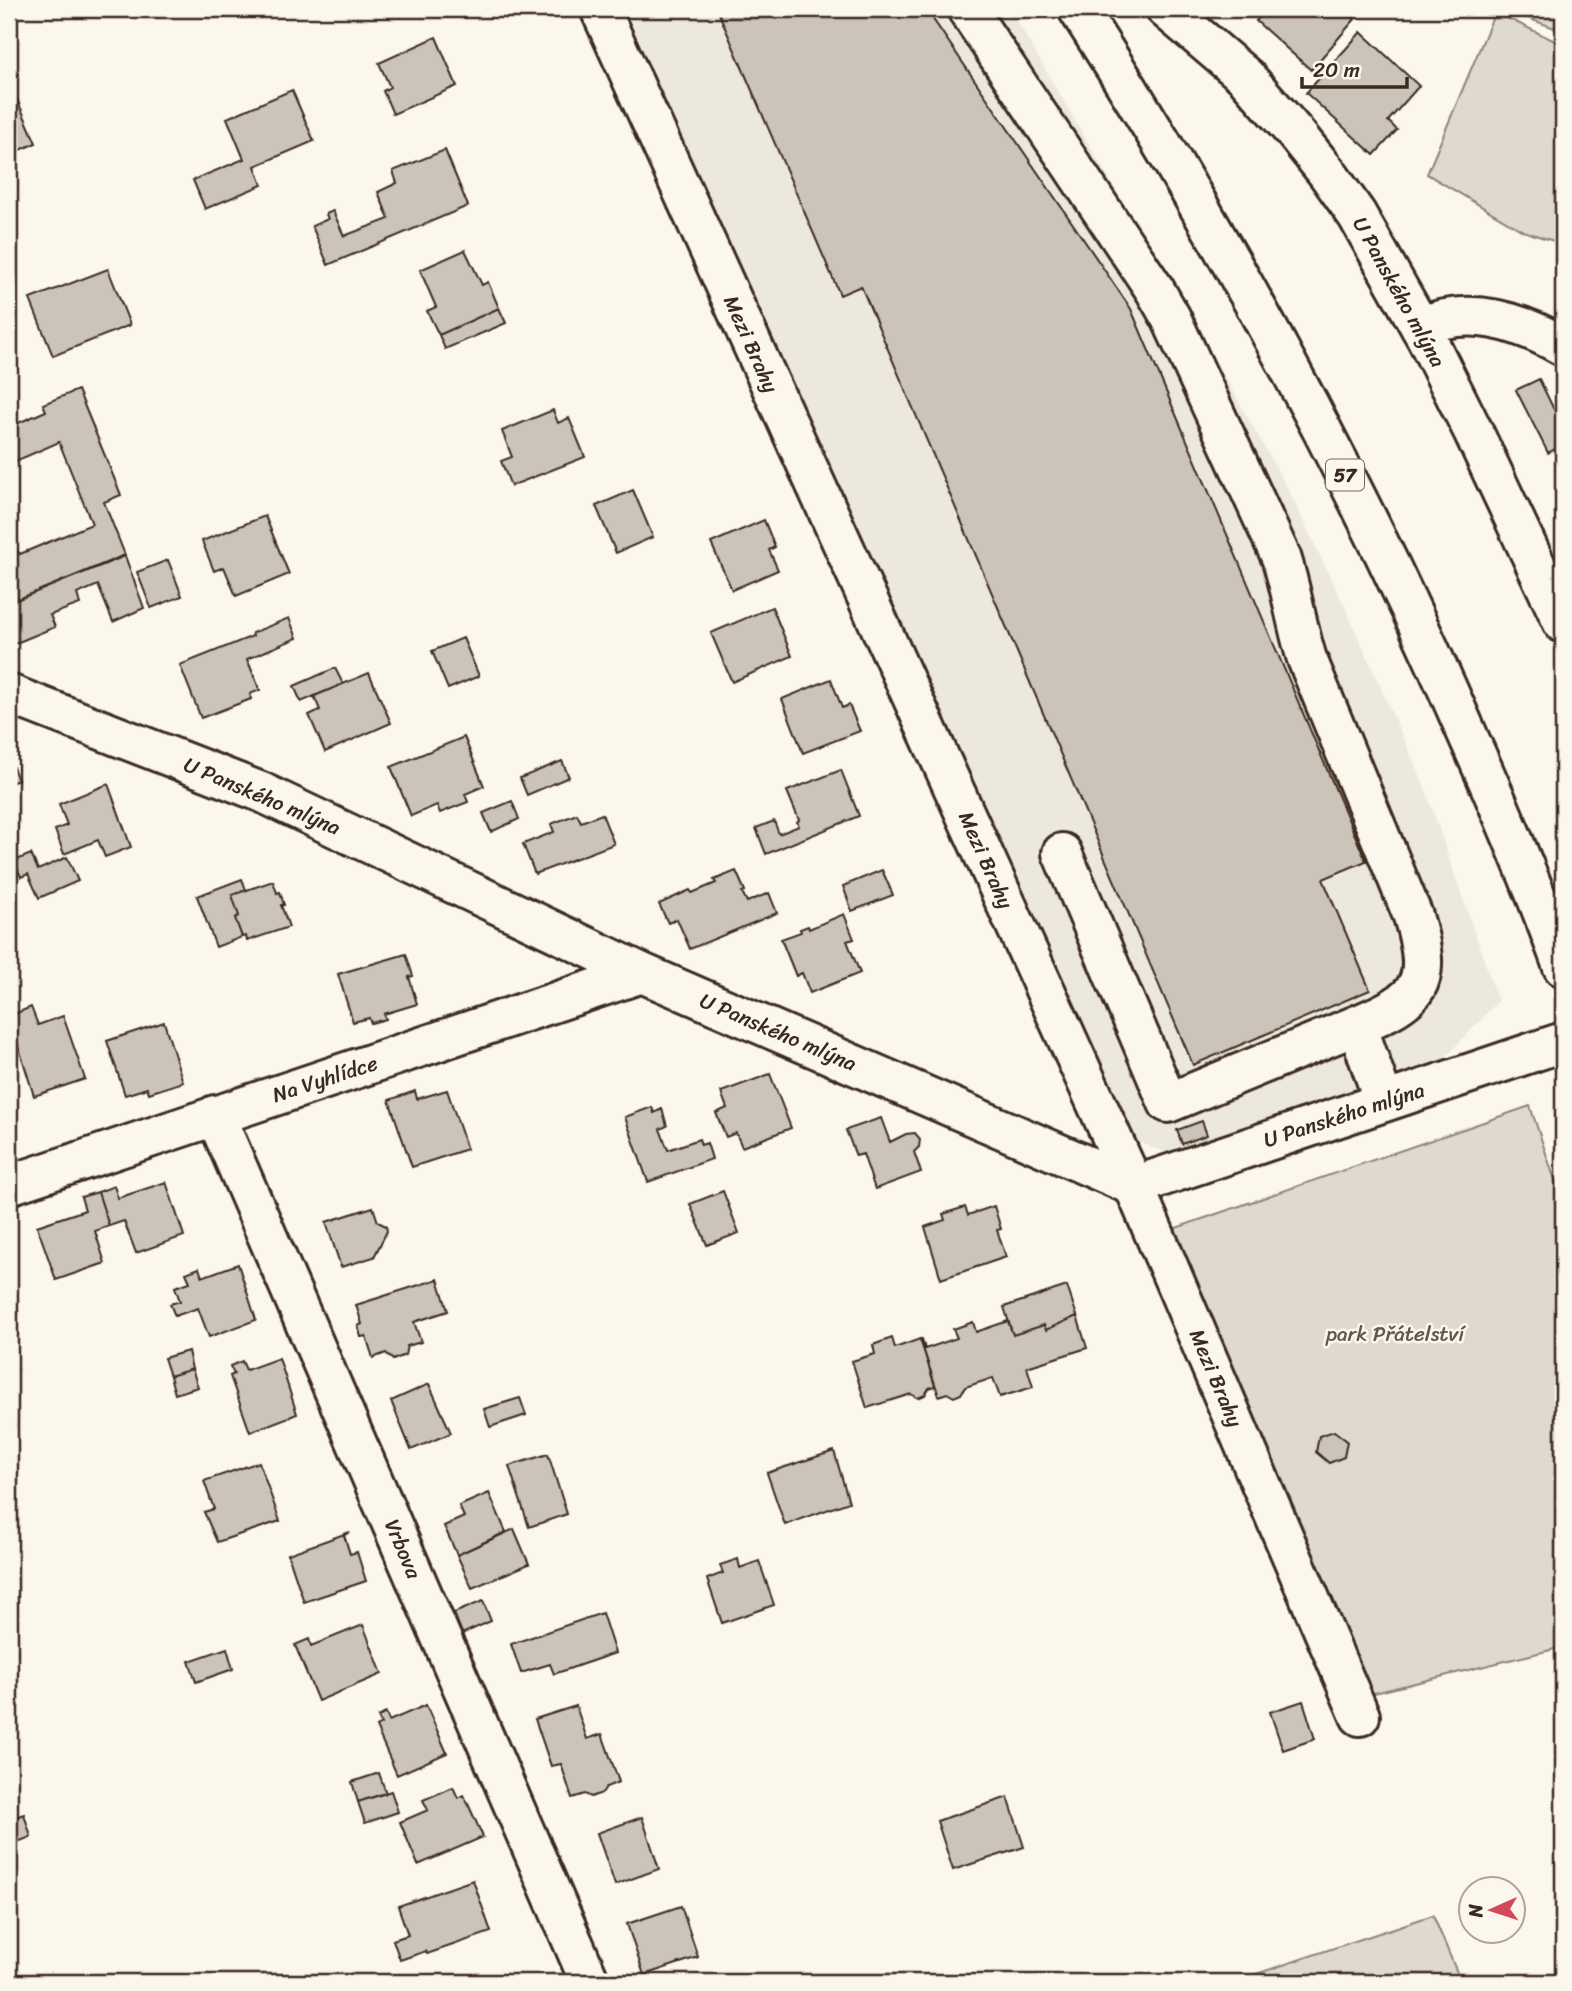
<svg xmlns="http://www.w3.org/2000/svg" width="1572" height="1991" font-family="Sriracha,sans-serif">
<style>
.built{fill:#ede8dd}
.green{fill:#dfd9ce;stroke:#8d8276;stroke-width:2}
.building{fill:#ccc4b9;stroke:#3b2a1e;stroke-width:2}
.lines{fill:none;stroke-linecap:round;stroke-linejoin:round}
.minor-casing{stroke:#3b2a1e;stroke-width:44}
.major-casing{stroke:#3b2a1e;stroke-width:44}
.minor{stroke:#fbf7ec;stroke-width:38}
.major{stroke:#fbf7ec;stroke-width:38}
.labels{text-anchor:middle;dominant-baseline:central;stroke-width:5;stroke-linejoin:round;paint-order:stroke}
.shield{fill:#fbf7ec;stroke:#75685c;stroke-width:2}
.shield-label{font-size:19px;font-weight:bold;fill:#3b2a1e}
.street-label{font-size:21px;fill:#3b2a1e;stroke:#fbf7ec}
.park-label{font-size:21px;fill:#64564a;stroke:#fbf7ec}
</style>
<rect width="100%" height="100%" fill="#fbf7ec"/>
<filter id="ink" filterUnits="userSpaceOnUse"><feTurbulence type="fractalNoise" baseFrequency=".0143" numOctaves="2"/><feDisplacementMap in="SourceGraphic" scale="14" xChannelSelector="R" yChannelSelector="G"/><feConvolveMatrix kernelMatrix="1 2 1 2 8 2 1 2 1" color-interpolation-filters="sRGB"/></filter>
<g filter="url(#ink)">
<path class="built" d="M609,9H1010L1226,379L1287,487L1350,618L1424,785L1498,1001L1431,1073L1173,1155L1126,1138Z"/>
<path class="green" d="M1502,9H1563V31Z
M1495,12L1563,45V244L1523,231L1427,174Z
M1530,1106L1563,1204V1647L1366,1695L1167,1231Z
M1433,1915L1461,1982H1232Z"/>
<path class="building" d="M717,9H926L1131,309L1366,861L1323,879L1370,990L1193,1065L861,286L840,295Z
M1267,9H1343L1355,19L1311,70L1256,21Z
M1361,32L1419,86L1388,121L1397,130L1374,155L1306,93Z
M436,37L457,86L393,114L383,91L390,87L379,63Z
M9,81L36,143L9,155Z
M292,90L314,141L255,166L262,185L205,209L193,180L244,159L227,118Z
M445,150L468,206L328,265L312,226L328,219L326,214L333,211L344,236L389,219L378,192L397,183L393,171Z
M465,250L482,285L488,282L499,308L439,335L427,311L436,307L420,270Z
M108,269L130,325L53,356L30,299Z
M499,308L506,323L445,349L439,335Z
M1539,379L1563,428V445L1548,453L1516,390Z
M78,390L121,495L104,502L125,555L9,603V542L20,554L92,524L59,442L9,464V427L46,411L43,404Z
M553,410L558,423L569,418L585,457L511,486L501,461L512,457L502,431Z
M633,490L653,537L616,553L596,506Z
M265,516L289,574L236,596L224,567L214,571L202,541Z
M764,520L775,547L769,550L778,570L732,590L711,543Z
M125,556L144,608L113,622L98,585L77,594L80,604L50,615L55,627L9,646V603Z
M168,560L182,596L151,608L137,572Z
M772,607L792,656L732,682L711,633Z
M289,618L297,638L247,659L260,690L250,694L251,699L201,718L180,665L253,636L252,633Z
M463,638L479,676L448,689L432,651Z
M335,668L343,684L301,702L294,686Z
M369,673L391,723L325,752L309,715L320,710L314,696Z
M831,679L842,708L849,705L860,731L803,753L782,699Z
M464,737L484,786L465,794L468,802L440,813L437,805L411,816L391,767Z
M9,757L18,780L9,784Z
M562,761L569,777L527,795L520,778Z
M841,770L859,816L766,854L756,828L774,821L779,834L799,826L797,822L799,820L787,791Z
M108,784L131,847L105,857L98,840L64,854L55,830L67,825L59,804Z
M512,801L519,819L491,832L483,813Z
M577,814L581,822L602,814L614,844L535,874L523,844L554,832L551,824Z
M31,854L38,870L67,857L78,881L39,898L28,874L21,877L14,861Z
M882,870L893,895L852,911L843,886Z
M736,871L745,891L742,892L747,902L769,893L777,913L690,949L677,919L668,923L659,904L690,890L692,893L716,883L714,880Z
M242,879L246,890L232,895L239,916L235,918L242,937L216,947L197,896Z
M273,881L277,893L280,892L284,905H281L289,927L247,941L246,936L242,937L235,918L239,916L232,895Z
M844,914L854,939L847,941L860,973L810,993L802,973L796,976L781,939L801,932L800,929L808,926L809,929Z
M406,954L413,976L409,977L417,1004L384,1014L386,1019L371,1023L369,1018L353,1022L338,974Z
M31,1007L38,1025L63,1016L85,1079L34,1096L9,1016Z
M164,1022L183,1082L149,1093L147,1088L125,1095L107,1041Z
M770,1074L791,1128L742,1147L736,1133L726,1137L716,1113L727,1108L721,1092Z
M447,1090L467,1149L412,1167L389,1100L415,1091L417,1099Z
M652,1107L654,1113L662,1109L667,1126L660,1129L668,1150L699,1139L701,1145L707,1143L712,1159L648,1182L625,1117Z
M881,1118L890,1142L906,1134L915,1133L920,1139L919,1147L914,1152L921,1172L875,1189L863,1154L856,1156L846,1130Z
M1202,1121L1207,1135L1182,1144L1177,1130Z
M166,1182L184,1236L136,1253L124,1221L109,1226L98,1192L114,1186L118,1198Z
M723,1191L739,1233L707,1245L690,1204Z
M98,1192L109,1226L95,1231L105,1263L56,1280L37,1226L85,1210L81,1197Z
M994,1206L1001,1229L997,1230L1006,1257L941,1279L925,1227L945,1220L943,1214L965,1207L968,1215Z
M373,1207L378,1222L386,1226L387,1231L374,1257L341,1267L326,1222Z
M238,1264L256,1320L209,1337L198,1308L175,1316L170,1304L180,1301L175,1287L190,1282L186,1273L199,1268L202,1277Z
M438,1279L448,1311L414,1322L421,1342L407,1346L405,1355L393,1360L386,1353L373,1358L366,1336L361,1337L358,1326L362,1324L356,1305Z
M1067,1286L1077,1316L1046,1330L1044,1325L1013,1335L1004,1307Z
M1077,1316L1087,1348L1027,1367L1033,1387L1000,1397L993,1378L965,1387L961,1394L954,1397L947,1393L939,1396L920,1339H922L925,1349L957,1338L953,1329L973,1322L976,1332L1008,1321L1013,1335L1044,1325L1046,1330Z
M892,1338L895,1348L920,1339L935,1386L929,1388L925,1395L918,1398L911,1394L867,1408L852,1361L875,1354L873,1345Z
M188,1351L192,1369L170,1376L164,1358Z
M279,1358L297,1414L250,1432L230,1376L234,1374L230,1366L242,1361L246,1370Z
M192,1369L198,1387L175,1394L170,1376Z
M429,1384L451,1433L411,1450L391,1401Z
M520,1398L526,1415L490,1427L484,1409Z
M1334,1431L1347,1441L1344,1457L1329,1463L1316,1452L1319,1436Z
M834,1451L849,1502L785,1525L767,1473Z
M548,1454L567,1514L529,1527L509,1466Z
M259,1462L280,1521L217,1542L204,1512L214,1509L204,1481Z
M489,1493L506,1532L457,1555L444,1526L464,1517L459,1506Z
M514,1529L529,1564L472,1588L457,1555Z
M350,1532L344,1535L350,1554L357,1552L366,1581L304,1602L288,1554Z
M738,1559L740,1568L759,1561L774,1605L722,1623L707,1579L723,1573L720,1565Z
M483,1601L491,1621L462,1634L454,1613Z
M602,1613L615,1653L554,1674L550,1664L521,1673L511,1644Z
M363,1625L382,1674L318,1701L295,1645L309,1639L311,1646Z
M227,1648L233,1669L196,1682L189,1661Z
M1303,1701L1315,1739L1283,1750L1270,1712Z
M426,1705L447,1753L397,1775L376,1727L381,1724L378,1717L386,1713L389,1721Z
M576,1706L587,1739L602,1734L619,1782L606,1787L602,1793L591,1797L585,1794L572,1798L561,1764L551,1766L535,1719Z
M379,1773L386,1793L358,1802L352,1782Z
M453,1787L458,1798L464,1795L483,1837L418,1865L400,1822L428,1810L423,1800Z
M391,1791L398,1812L365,1823L358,1802Z
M1008,1797L1024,1847L953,1870L937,1821Z
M24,1814L31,1837L9,1845V1819Z
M642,1817L659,1869L615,1885L597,1833Z
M473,1880L491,1932L427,1954L426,1951L400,1960L393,1940L408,1935L398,1906Z
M681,1906L698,1957L644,1975L627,1924Z"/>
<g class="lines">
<defs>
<path id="minor" d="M600,9L1134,1186L1360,1716
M967,9L1155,290L1171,318L1281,557C1292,590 1296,625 1307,659L1413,916C1434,985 1420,999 1357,1025
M1166,9L1246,77L1296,134L1328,174L1357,215L1427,339L1473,431L1563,623
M1420,327C1469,305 1519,321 1563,346
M9,694L261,792L642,973L1134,1186L1563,1042
M1062,853L1168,1103L1357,1025L1384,1102
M215,1115L590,1982
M9,1185L642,973"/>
<path id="major" d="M1078,9C1229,244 1362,491 1473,747C1505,819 1536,892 1563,967"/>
</defs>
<use href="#minor" class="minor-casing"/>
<use href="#major" class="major-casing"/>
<use href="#minor" class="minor"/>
<use href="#major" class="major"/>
</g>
</g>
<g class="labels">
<rect class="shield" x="1326" y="459.5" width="38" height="31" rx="5"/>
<g class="shield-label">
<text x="1345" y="475">57</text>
</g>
<g class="street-label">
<text transform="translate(1399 292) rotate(61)">U Panského mlýna</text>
<text transform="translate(751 344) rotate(66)">Mezi Brahy</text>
<text transform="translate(262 796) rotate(23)">U Panského mlýna</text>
<text transform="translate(986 860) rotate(66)">Mezi Brahy</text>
<text transform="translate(778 1032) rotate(23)">U Panského mlýna</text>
<text transform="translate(325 1079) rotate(-18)">Na Vyhlídce</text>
<text transform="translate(1344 1115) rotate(-18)">U Panského mlýna</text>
<text transform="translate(1216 1378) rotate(67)">Mezi Brahy</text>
<text transform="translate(403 1549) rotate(67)">Vrbova</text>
</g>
<g class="park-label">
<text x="1395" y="1334">park Přátelství</text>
</g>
</g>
<rect width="1572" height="1991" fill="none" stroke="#fbf7ec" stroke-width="35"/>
<rect x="18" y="18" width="1537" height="1956" fill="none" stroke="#3b2a1e" stroke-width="2.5" filter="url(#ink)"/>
<g transform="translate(1492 1910) rotate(267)"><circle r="33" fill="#fbf7ec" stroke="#aea59a" stroke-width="2"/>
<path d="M0-5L12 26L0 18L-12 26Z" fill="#d1495b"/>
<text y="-10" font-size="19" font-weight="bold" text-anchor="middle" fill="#3b2a1e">N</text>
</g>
<path d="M1302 77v10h105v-10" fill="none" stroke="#3b2a1e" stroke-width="3.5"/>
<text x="1313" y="77" font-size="21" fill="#3b2a1e" stroke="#fbf7ec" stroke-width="5" paint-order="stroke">20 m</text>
</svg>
